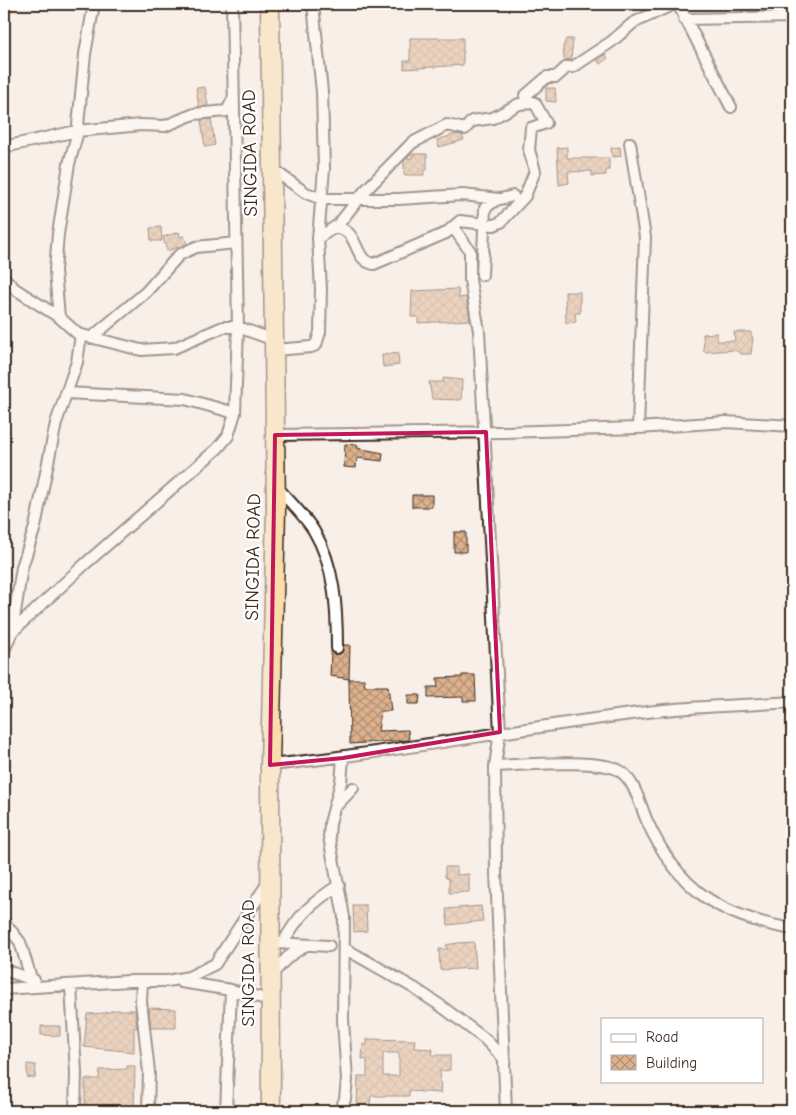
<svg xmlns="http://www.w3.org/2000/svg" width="796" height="1115" font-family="'Comic Neue',sans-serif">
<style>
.building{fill:url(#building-cross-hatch);stroke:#3b2a1e;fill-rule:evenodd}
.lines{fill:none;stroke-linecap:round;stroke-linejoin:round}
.minor-casing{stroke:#3b2a1e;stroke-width:14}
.trunk-casing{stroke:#3b2a1e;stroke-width:21}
.minor{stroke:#fff;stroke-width:10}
.trunk{stroke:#fbddab;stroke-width:18}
.marked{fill:none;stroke:#c2185b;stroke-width:4;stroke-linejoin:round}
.labels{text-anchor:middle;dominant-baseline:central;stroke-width:4.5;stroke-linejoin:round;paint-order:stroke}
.street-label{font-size:19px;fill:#3b2a1e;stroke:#fff}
</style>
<defs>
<pattern id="building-cross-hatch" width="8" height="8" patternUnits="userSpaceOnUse" patternTransform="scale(1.25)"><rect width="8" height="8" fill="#dcb18d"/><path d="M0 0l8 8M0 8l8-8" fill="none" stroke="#b49073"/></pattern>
</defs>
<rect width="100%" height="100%" fill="#f8efe8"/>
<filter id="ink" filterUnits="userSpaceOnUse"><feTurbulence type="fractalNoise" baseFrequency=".02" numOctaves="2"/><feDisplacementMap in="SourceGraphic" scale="10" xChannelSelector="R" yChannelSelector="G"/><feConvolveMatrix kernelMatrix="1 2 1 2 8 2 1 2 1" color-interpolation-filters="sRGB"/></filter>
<g filter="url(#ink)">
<path class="building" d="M410,38H463V65L404,69V61H410Z
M566,39H573L571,60L564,59L563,47Z
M605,54L608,58L600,64L597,60Z
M205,87L208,106L199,107L196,88Z
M546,88H555L556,102L546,101Z
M211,119L215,145L205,147L201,120Z
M456,134L462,135L464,140L439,147L437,140Z
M567,147V158H609V170H606V175L592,176V171L568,172L569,183L559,185L557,148Z
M620,147L621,156L612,157L611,148Z
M412,154H427V170H424V175H404V161L407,158H412Z
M161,227L162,241H151L150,228Z
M179,232L180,237L184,236L187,244L167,251L163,237Z
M458,289L459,298L466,297L470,320L418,323V317H411L412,291Z
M565,292H580V313H575L576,322L566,323Z
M734,332H751V336L753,337L751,354H741L735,350L704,352L703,334L717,333V341H735Z
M398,353L399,365L383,367L382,355Z
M443,378L462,380L461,400L432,399L429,382H443Z
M345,444L358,445L357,448L383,453L382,461L357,458L356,468L344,467Z
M412,495H432V507H412Z
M454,532H466V552H454Z
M344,645H350L349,679L330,676L331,651L334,654H340Z
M462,675H475L476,701H463V697L428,698V687H438L437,678L462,677Z
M349,679H364L365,686H388L391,711H381L378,731L408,730L409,740L350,744Z
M408,695H420L419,704H408Z
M445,867H457V875L469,874V892L449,893V879L445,877Z
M353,905H366L367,931L354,932Z
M481,906L483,921L448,925L446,909Z
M474,942L476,968L440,970L439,949H448L446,945L457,943Z
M149,1008L176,1009V1028H151Z
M115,1010H135L137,1028H134V1052L84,1047L87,1014L105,1013Z
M41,1026H60V1036L41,1035Z
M367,1039L415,1040L414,1048L433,1049L432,1055H450V1070L440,1071L441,1093L409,1091V1096H371L369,1111H361V1107H357L358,1076H367V1060L362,1059L363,1044L367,1045ZM383,1053H399V1076H383Z
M27,1064L36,1065L35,1078L27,1077Z
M127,1066H135L134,1111L85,1108V1079H99L100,1070L127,1069Z"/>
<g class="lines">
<defs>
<path id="minor" d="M678,4L731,107
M684,19L792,17
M630,143L645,237L638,428
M4,147L77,131L141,125L165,126L194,114L227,111L232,101
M272,169L306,193L322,199H398L463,195L499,199
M453,227L470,251V280L479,331L500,732L495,766L496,872L506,1111
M335,228C360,228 352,261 374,264L446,233L460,221L494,225L501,222L525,196L535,171L529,150L531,128L546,123L535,103
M318,238L338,225L363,193L412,143L447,125L465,129L472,121L493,118L519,104L535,103L528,100L525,96L547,77H556L567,67H573L611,42L633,23L674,4
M482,275L485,208L496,200L513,196
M4,278L15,289L59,317L78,334L141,350L174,348L223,327H238L274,340
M59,317L55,271L58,234L69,164L77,135L85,54L94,4
M91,338L146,292L179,255L196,247L236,243
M275,350L311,347L316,345L320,332L321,289L318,238L324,169L322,92L313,4
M66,393L185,399L235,413
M275,435L504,432L638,428L726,422L792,426
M277,487C289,501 305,516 314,531C335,566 337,609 337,648
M12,632L85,564L217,449L228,436L235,413L238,327L232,4
M4,650L12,632L22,567L35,527L56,423L77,362L81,335
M270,765C402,752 532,725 664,710C706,706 750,705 792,702
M495,766C521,765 601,758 620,771C635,781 640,805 647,821C678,890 719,916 792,929
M337,805L353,788
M4,922L20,942L31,978
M277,943L329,946
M283,943C298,915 313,902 339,885
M344,948L414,988L441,1006L485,1039L505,1060
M4,970L34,980
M271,975L288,957L306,945
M142,981L141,1001L149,1072L148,1111
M181,982L231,990L270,1000
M71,986L76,1073L75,1111
M4,989L129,981H167L189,977L215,964L269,881
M226,1111L231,990
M340,1111L345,1099L347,1080L343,1020L344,917L329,837L330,823L341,782L343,758"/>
<path id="trunk" d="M270,4L276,510L270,765L271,1111"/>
</defs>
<use href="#minor" class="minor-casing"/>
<use href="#trunk" class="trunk-casing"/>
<use href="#minor" class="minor"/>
<use href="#trunk" class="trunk"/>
</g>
</g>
<path d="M0 0H796V1115H0ZM486,432L500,732L343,758L270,765L275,435Z" fill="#f8efe8" fill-opacity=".55" fill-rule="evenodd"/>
<path class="marked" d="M486,432L500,732L343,758L270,765L275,435Z"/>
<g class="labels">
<g class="street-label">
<text transform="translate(250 153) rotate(-91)">SINGIDA ROAD</text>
<text transform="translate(253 557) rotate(-89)">SINGIDA ROAD</text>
<text transform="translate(248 963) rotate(-90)">SINGIDA ROAD</text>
</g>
</g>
<rect width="796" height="1115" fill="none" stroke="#fff" stroke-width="20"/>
<rect x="10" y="10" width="776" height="1095" fill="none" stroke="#3b2a1e" stroke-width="2" filter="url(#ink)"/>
<rect x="601" y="1018" width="162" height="65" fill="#ffffff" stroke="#b1aaa5"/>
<rect x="611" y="1034" width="25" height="8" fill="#ffffff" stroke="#b1aaa5"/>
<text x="646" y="1042" font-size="15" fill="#3b2a1e">Road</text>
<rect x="611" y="1055" width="25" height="15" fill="url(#building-cross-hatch)" stroke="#b1aaa5"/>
<text x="646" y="1068" font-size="15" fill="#3b2a1e">Building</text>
</svg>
